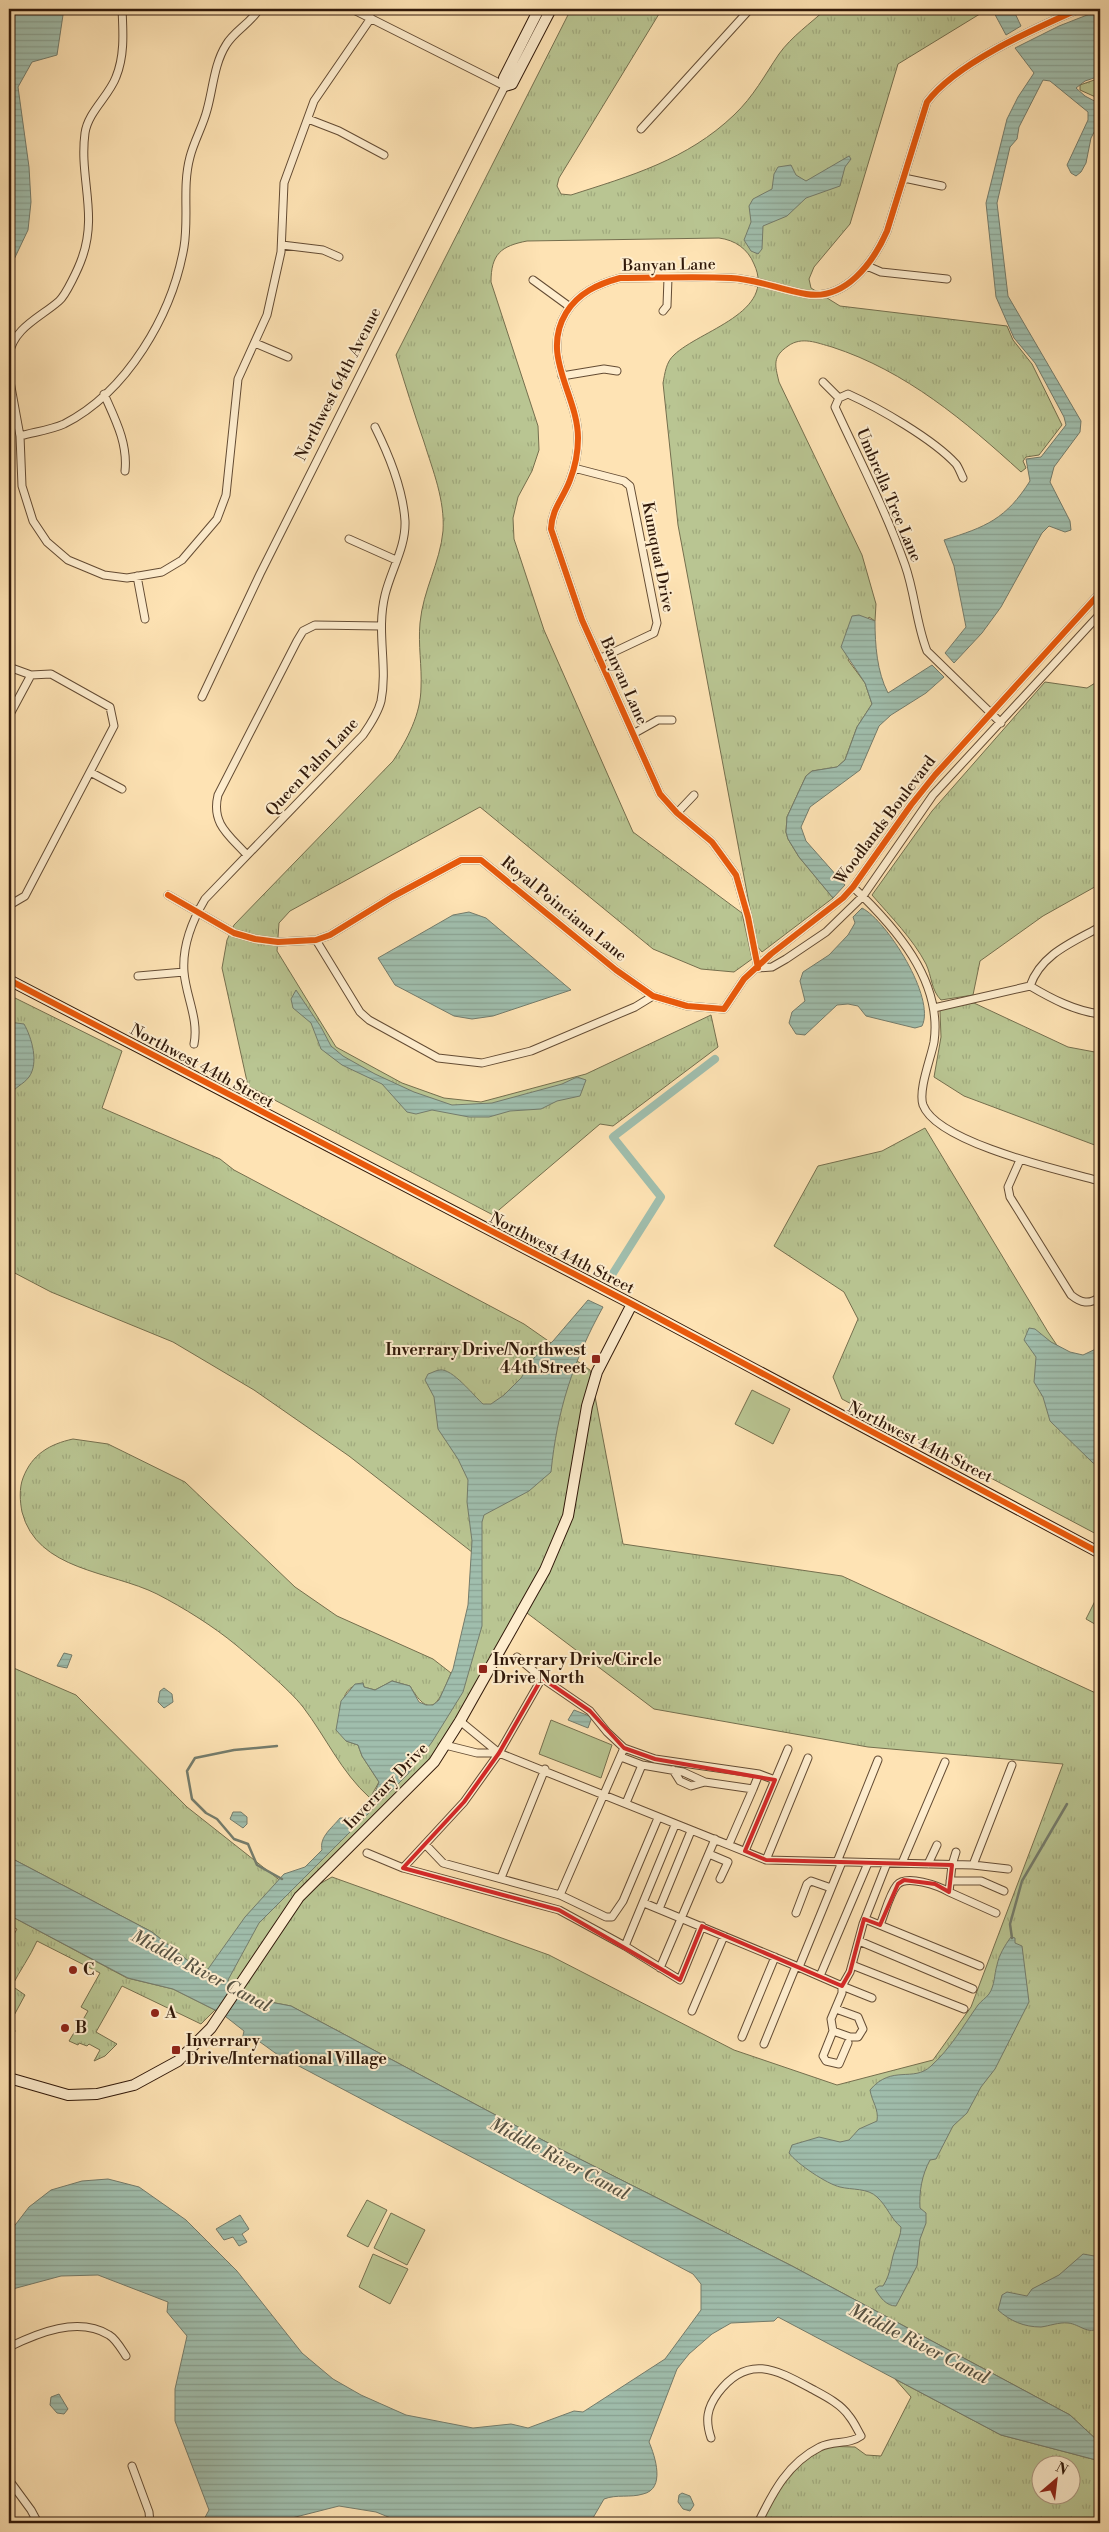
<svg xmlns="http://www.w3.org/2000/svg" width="1109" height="2532" font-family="'Libre Bodoni',serif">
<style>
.grass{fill:url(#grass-tufts);stroke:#756f4e;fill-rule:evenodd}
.pitch{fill:#b9c592;stroke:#756f4e}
.water{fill:url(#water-rules);stroke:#747c6c}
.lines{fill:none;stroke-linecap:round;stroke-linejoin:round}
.stream{stroke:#747c6c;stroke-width:2.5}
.canal{stroke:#a0bead;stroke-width:8}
.street-casing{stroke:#644c34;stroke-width:9}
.secondary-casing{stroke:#31190a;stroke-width:12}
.street{stroke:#feedce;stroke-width:7}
.secondary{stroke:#feedce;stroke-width:10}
.cycleway-casing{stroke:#feedce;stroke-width:9}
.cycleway{stroke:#e8590c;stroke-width:6}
.marked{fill:none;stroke:#d62828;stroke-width:4;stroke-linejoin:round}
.poi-dot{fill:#8f2418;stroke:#feedce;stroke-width:2}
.labels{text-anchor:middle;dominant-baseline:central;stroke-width:4;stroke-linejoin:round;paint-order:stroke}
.street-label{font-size:16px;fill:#31190a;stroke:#feedce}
.poi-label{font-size:16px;font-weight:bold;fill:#31190a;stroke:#feedce;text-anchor:start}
.water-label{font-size:18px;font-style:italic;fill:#585343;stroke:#feedce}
</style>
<defs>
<pattern id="grass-tufts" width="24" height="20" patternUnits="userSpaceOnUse" patternTransform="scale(1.25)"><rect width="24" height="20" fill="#b9c592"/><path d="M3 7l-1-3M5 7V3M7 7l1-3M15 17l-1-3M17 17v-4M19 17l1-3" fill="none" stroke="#a0a97d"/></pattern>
<pattern id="water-rules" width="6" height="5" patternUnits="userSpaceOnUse" patternTransform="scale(1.25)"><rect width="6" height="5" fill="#a0bead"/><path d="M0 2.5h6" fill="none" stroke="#8aa394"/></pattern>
</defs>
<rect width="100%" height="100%" fill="#fee3b4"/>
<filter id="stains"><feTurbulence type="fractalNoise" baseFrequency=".004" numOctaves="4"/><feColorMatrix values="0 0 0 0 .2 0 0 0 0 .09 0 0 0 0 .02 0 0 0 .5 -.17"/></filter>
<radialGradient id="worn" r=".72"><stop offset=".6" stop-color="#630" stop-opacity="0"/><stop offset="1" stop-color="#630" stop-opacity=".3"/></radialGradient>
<path class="grass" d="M571,9H662L559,178L557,186L561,194L571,195C630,176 687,160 734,115C754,96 764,76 779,54C791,37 811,23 826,9H988L898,64L850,224L814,267L809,279L811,288L840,306L1007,326L1013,340L1032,364L1062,425L1039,455L1026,457L1023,461L1026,468L1021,472C965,421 906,371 832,347C817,343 802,336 788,346C772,357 775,365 779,382L862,555L876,604L875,621L869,617L848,660L865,683L872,704L857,727L845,760L837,767L812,771L806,776L787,817L786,832L788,839L799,857L833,898L762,952L757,946L678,525L663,383C665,373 666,362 674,355C700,330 777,313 754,264C748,249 735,240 719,238L527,241C501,246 491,254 491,282L538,426L539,450L532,471L518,497L513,518L514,539L544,630L633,832L742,913L752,959L734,972L701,969L653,949L480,807L290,911L279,923L277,951L336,1047L402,1083L444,1098L481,1102L586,1074L711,1015L718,1047L613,1126L600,1124L493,1215L248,1086L222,968L227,940L234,925L393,761C407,740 421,714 421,687C422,666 418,645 420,623C423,590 440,563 443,531C445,500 433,471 424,442C414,413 405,384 396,355Z
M1100,78V99L1080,90V85Z
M1100,680V884L1043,916L980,961L973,995L941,1000C931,990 932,977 926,964C913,939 891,917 872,895L932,811L1045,682L1087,688Z
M9,995L122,1051L102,1108L220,1159L234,1170L524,1324L590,1370L623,1544L842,1576L1100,1695V2443L1070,2415L792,2266L550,2144L291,2006L249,1998L229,1988L228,1980L201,1971L152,1932L9,1857V1666L76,1695L187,1807L287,1886L339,1838L433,1734L476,1623L477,1556L349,1456L254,1390L173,1342L51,1292L9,1270ZM523,1610L654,1709L868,1747L1063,1764L971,2007L933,2060L837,2085L734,2050L549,1955L332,1877L305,1892L434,1762Z
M974,1003L1068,1047L1100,1053V1147L964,1096L934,1077L941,1037L940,1011L945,1007Z
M925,1128L1048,1332L1100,1409V1536L842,1399L833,1377L858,1319L844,1292L774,1246L818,1166L882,1151Z
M73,1439L108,1444L185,1482L295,1587L337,1616L433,1659L451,1673C440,1699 432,1724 410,1686L392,1681L375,1690L364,1687L363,1683C333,1688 344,1720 346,1741L358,1745L362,1756L379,1782L370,1798C341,1772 326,1737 303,1707C289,1689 255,1661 236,1645C213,1626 184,1608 157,1594C111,1571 37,1571 22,1512C20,1502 19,1488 23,1478C32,1454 50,1444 73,1439Z
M9,1915L127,1978L173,1989L215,2010L201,2024L122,1986L96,2032L117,2044L105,2056L94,2061L100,2050L89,2044L87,2046L79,2043L78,2045L69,2041C75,2030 83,2021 88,2011L81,2007L100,1973L37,1941C30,1957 20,1970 12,1986L25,1995L11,2021L15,2031L9,2046V1943L17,1929L9,1925Z
M895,2379L1001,2435L1100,2461V2523H758L789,2470L821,2446L855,2447L866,2455L881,2456L911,2397ZM1042,2464H1072V2494H1042Z"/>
<path class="pitch" d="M752,1390L790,1409L773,1444L735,1424Z
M1100,1591V1627L1086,1619Z
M551,1720L612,1745L601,1778L539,1754Z
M367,2200L387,2210L368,2247L347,2236Z
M391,2213L425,2230L407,2265L374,2248Z
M373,2254L408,2269L390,2304L359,2287Z"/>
<path class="water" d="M9,9H60L63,15L57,55L32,62L18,87L29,167L31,202L28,230L9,270Z
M992,9H1013L1021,26L1006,35Z
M1100,10V76L1085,81L1076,88L1085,96L1100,104V121L1091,138L1086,163L1081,172L1076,176L1071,173L1067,165L1088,120V112L1050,81L1043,80L1019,127L1017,139L1010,147L997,203L1008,296L1081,421L1080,432L1054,467L1050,482L1070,521L1071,530L1065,532L1049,526L1042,533L1001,607L982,633L954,663L945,653L966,627L954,566L944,540C986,527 1006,519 1030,481L1026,459L1041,457L1066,425L1064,417L1035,363L1014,338L996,297L986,203L1007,119L1018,97L1034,73L1015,48L1059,26Z
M849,156L851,159L845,167L840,186L806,198L787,216L763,226L762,249L758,254L751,251L744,240L751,222L749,206L753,199L772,189L774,174L778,167L791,165L796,175L806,181Z
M859,615L875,621C875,645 877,672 888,693L932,665L944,677L926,693L891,715L879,726L860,770L810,807L801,827L806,841L845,885L833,898L799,857L788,839L786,832L787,817L806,776L812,771L837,767L845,760L857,727L872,704L865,683L841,647L852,616Z
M862,908C887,921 936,998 922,1026L915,1028L866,1016L858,1006L848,1004L837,1005L805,1035L796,1034L789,1023L792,1012L805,1001L800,981L803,972L829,955L848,935L855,923L853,917Z
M469,912L486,918L571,990L493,1016L472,1019L454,1016L395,985L378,958L453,915Z
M296,990L321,1027L331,1046L343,1056L375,1074L414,1092L452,1105L492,1103L562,1084L577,1077L586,1080L580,1096L557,1101L541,1109L510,1111L489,1117H469L432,1110L416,1114L407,1112L382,1084L342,1065L321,1049L311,1023L293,1008L291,999Z
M9,1022L24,1024C32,1038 39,1063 29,1077C23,1085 15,1086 9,1097Z
M588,1300L603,1307C573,1361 557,1411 551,1472L529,1491L484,1515L482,1522V1626L463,1692L432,1742L408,1774L259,1923L228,1980L229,1988L249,1998L291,2006L550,2144L792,2266L1070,2415L1100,2443V2461L1001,2435L778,2317L774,2321L731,2323L712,2334L689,2354L677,2369L649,2442C655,2456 666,2489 643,2494C630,2498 617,2494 604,2499L590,2523H403L376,2512L339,2506L272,2523H202L209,2510L175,2421V2389L187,2336L167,2312L168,2302L98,2275L61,2276L9,2290V2233L29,2207L51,2190L82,2181L108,2179L139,2187L186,2220L237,2271L302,2353L333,2379L361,2395L406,2415L473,2428L511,2424L528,2428L574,2411L583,2412L665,2359L701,2310V2284L693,2274L278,2055L260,2042L242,2040L244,2031L221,2013L173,1989L128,1978L9,1915V1857L152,1932L201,1971L208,1969L245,1917L284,1874L305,1867L322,1850C319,1837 332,1828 340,1818H354L376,1790L379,1782L362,1756L358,1745L346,1741L336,1730L341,1701L355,1684L363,1683L364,1687L375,1690L392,1681L410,1686L419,1702L426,1705H433L439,1700L453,1669L468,1605L472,1541L467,1502L468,1480L458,1459L438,1429L434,1397L425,1380L428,1374C432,1373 436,1370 440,1370C452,1368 474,1396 483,1404H491L504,1395L521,1378L534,1358L553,1341Z
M1029,1328L1035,1329L1051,1342L1070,1352L1083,1355L1100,1347V1465L1093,1463L1050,1421L1043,1397L1034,1382L1036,1357L1024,1340Z
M64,1653L72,1655L67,1668L57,1666Z
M164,1688L172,1694L173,1702L164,1708L158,1702L160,1691Z
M574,1710L592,1717L588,1728L568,1720Z
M233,1812H241L247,1817V1824L243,1828L230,1819Z
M1011,1937L1015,1938V1943L1022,1946L1029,2002L995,2069L981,2087L967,2113L953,2126L936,2159L930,2160C922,2175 919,2191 920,2208L926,2213V2223L920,2239L917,2266L896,2306C886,2306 880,2297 875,2289L879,2286H883C892,2272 890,2261 896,2247C898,2239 901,2235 901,2227C891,2219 887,2206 877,2197C868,2188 852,2190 840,2187C827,2184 797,2164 789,2153L792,2145L819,2137L840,2142L849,2140L859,2129L877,2121C879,2109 872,2102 870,2090C892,2064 913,2083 931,2066C951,2048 963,2026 978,2005C981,2001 986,1998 989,1994C995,1985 994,1975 997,1965C999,1955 1005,1945 1011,1937Z
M240,2215L249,2229L242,2234L247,2242L239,2246L233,2237L224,2240L216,2229Z
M1083,2254L1100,2257V2327C1088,2336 1080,2324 1068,2323C1059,2322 1049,2326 1041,2327C1024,2327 1010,2321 998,2310L1002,2295L1007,2292L1027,2296L1032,2289L1059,2275Z
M59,2394L68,2409L64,2414L57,2413L50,2405L51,2397Z
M682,2493L690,2496L694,2505L690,2511L683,2509L678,2502L679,2495Z"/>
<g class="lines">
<path class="stream" d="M277,1746L234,1750L195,1758L187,1771L192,1799L206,1813L217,1819L234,1839L248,1844L257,1865L282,1879
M1012,1938L1010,1924L1022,1881L1067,1804"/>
<path class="canal" d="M610,1278L661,1197L613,1137L715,1059"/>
<defs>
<path id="street" d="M308,119L339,131L384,155
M641,129L750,9
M904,178L942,186
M282,245L323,250L339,257
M867,266L881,272L947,279
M533,280L570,307
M663,311L667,306L668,278
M255,343L288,357
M9,355C13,328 41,317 59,301C66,295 79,267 82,258C98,214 79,177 85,133C88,112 109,96 116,77C125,55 123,31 122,9
M9,376L20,436L22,486L33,521L47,542L68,560L104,575L127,578L162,572L182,560L217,519L226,495L238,379L267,315L281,252L284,183L314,101L371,18
M562,376L604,369L617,371
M823,382L839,398L848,394C879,408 933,439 956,464C959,468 961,474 963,478
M104,394C115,419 128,443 125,471
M839,398L835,407C859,459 886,511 905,565C915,593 916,623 927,651L1001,723
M20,436C34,432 51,430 64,424C127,392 172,315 184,247C189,217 182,187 190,157C194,141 203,126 207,110C213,89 214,64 226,45C234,31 251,23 259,9
M574,468L624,481L630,486L657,623L654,633L599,659
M349,539L396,560
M137,576L145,619
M9,667L31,675L51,674L110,707L114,726L25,896L13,903H9
M202,697L260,574L505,86L352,9
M9,716L31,675
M633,734L658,720H672
M90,772L122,789
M677,813L694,795
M247,855C229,835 211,824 218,795L297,641L303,631L315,625L380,626
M853,887C894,926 943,980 934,1042C931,1058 918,1090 923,1105C937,1143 1063,1171 1100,1181
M168,895L234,933L255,939L278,942L316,940L330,935L392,897L461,860H481L616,970L653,996L687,1006L724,1009L744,979L771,954L843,898L853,887L911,805L935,775L1100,593
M316,940L360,1012L369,1020L438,1058L482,1063L531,1051L635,1007L653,996
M758,968L748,917L736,875L712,842L677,813L660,794L582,620L551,529C552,508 563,499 570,480C575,467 578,452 578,438C578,395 540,356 566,313C578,293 598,284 620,278C656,278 694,276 731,278C756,279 781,290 806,294C845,301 873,263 887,231L927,102C956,63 1034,29 1079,9
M758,968L772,967L786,959L826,932L863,896L933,795L1100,614
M138,976L184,972
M1030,986C1041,954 1073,942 1100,927
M934,1008L1030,986C1052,999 1075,1011 1100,1014
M194,1044C199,1019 186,997 184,972C182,946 192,921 205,899L363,735C370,725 378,713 381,701C388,666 376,632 385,595C391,570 406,547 405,521C403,490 389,455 375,427
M1020,1160L1008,1187L1010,1197L1071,1295C1081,1303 1089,1305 1100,1297
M517,1657L542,1678
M460,1721L499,1753
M445,1745L477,1753H499L766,1860L973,1865L1008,1869
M621,1757L642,1765L626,1803
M642,1765L683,1772L705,1782L753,1789L729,1844
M673,1770L680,1781L691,1786L705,1782
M753,1789L759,1774
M675,1825L625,1946L559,1910L403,1868L464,1802L499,1753L542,1678L590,1711L607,1732L624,1748L655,1759L759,1774L775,1780
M425,1844L443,1863L560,1895L606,1917H612L623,1901L658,1818
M745,1851L788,1749
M956,1852L952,1865L949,1892L996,1913
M367,1853L403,1868
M709,1854L728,1862L720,1879
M766,1860L808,1758
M837,1862L878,1760
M902,1863L945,1762
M928,1864L937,1845
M973,1865L1012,1765
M501,1878L545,1769
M950,1881H981L1004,1891
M560,1895L624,1748
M644,1903L796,1966
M659,1909L691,1831
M796,1913L807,1884L811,1881L831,1888
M865,1919L980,1966
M880,1925C885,1913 889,1895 897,1885C906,1874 939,1886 949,1892
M859,1941L973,1989
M625,1946L680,1980L702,1926
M852,1965L964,2009
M799,1967L842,1862
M660,1968L715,1839
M820,1976L868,1863
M692,2011L724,1936
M833,2031L850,2037H858L863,2029L858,2017L836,2009
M742,2037L775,1957
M848,2043L839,2064L826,2061L823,2056L833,2031L831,2019L842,1993V1986L872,1998
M764,2044L796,1966L842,1986L850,1972L863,1924L887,1863
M9,2347C38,2333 78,2316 109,2335C116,2339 122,2350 126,2356
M711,2438C705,2420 707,2408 718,2393C748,2353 777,2370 812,2389C825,2396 841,2404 849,2416C854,2422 857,2429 861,2436C849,2445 833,2440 820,2447C788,2463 773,2492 758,2523
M132,2466L149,2512L150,2523
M9,2480L31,2510L38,2523"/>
<path id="secondary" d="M539,9L504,78L505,86L512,84L551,9
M9,980L632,1304L1100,1553
M9,2078L68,2095L97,2094L134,2085L178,2061L211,2028L299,1897L434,1762L460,1721L545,1570L568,1516L587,1406L597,1372L632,1304
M9,2521L10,2523"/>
</defs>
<use href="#street" class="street-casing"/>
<use href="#secondary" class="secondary-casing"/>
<use href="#street" class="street"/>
<use href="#secondary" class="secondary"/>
<defs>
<path id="cycleway" d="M168,895L234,933L255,939L278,942L316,940L330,935L392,897L461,860H481L616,970L653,996L687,1006L724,1009L744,979L771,954L843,898L853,887L911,805L935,775L1100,593
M758,968L748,917L736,875L712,842L677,813L660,794L582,620L551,529C552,508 563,499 570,480C575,467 578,452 578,438C578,395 540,356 566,313C578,293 598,284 620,278C656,278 694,276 731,278C756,279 781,290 806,294C845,301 873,263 887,231L927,102C956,63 1034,29 1079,9
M9,980L632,1304L1100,1553"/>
</defs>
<use href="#cycleway" class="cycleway-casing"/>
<use href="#cycleway" class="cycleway"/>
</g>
<path class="marked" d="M542,1678L590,1711L624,1748L655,1759L775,1780L745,1851L766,1860L952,1865L949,1892L935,1884L904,1880L898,1884L880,1925L864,1919L850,1972L842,1986L702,1926L680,1980L559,1910L403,1868L464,1802L499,1753Z"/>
<g class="poi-dot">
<rect x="591" y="1354" width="10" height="10" rx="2.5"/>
<rect x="478" y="1664" width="10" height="10" rx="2.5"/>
<circle cx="73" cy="1970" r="5"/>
<circle cx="155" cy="2013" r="5"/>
<circle cx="65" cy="2028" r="5"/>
<rect x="171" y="2045" width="10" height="10" rx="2.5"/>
</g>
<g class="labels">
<g class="street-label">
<text transform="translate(669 265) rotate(-1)">Banyan Lane</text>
<text transform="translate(338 384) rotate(-63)">Northwest 64th Avenue</text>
<text transform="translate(889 495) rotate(67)">Umbrella Tree Lane</text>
<text transform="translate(658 557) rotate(79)">Kumquat Drive</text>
<text transform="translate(624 681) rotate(66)">Banyan Lane</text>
<text transform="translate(312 767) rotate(-47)">Queen Palm Lane</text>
<text transform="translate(885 820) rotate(-53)">Woodlands Boulevard</text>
<text transform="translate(564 909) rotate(39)">Royal Poinciana Lane</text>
<text transform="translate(202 1066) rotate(28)">Northwest 44th Street</text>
<text transform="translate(562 1253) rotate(27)">Northwest 44th Street</text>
<text transform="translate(920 1442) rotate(27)">Northwest 44th Street</text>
<text transform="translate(386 1786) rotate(-46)">Inverrary Drive</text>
</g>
<g class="poi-label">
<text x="586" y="1350" text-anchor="end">Inverrary Drive/Northwest<tspan x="586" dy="18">44th Street</tspan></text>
<text x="493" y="1660">Inverrary Drive/Circle<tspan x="493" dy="18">Drive North</tspan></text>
<text x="83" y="1970">C</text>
<text x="165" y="2013">A</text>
<text x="75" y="2028">B</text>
<text x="186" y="2041">Inverrary<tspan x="186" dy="18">Drive/International Village</tspan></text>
</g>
<g class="water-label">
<text transform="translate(201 1971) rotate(28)">Middle River Canal</text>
<text transform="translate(559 2159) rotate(28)">Middle River Canal</text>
<text transform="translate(919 2344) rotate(27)">Middle River Canal</text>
</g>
</g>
<rect width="1109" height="2532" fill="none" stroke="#fee3b4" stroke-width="30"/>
<rect x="10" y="10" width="1089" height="2512" fill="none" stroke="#31190a" stroke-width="2.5"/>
<rect x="15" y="15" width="1079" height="2502" fill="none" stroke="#31190a"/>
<g transform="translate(1056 2480) rotate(28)"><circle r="24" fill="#feedce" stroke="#ac9880"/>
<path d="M0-4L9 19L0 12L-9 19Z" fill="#8f2418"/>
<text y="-8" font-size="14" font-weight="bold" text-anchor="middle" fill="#31190a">N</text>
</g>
<rect width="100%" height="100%" filter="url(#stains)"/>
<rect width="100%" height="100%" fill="url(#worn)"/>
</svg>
